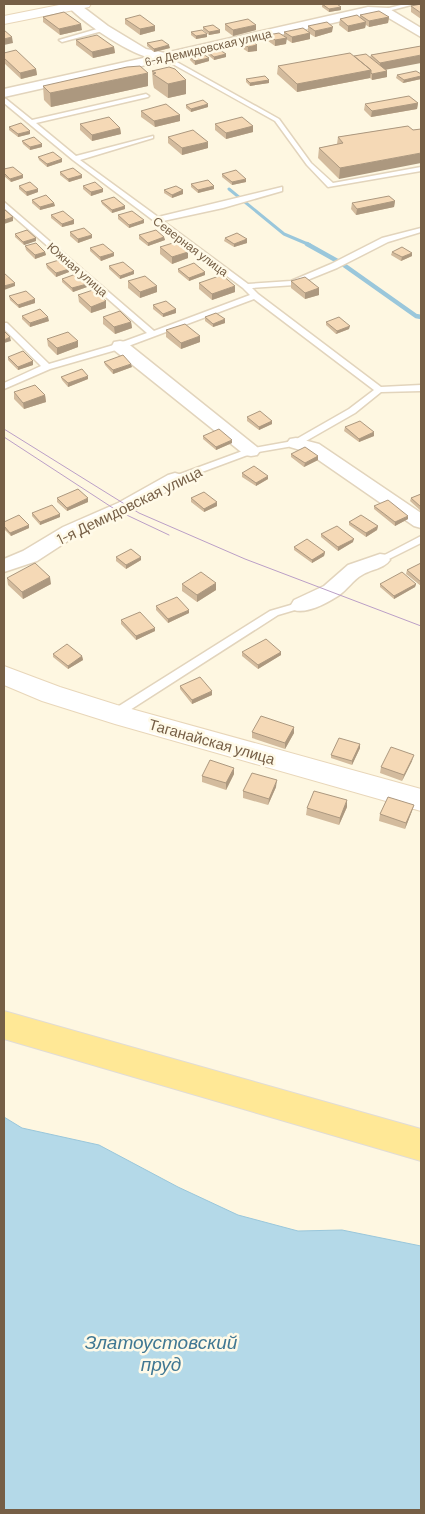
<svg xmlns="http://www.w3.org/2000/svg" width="425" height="1514" font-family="Barlow,sans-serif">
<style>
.water{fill:#b4d9e8;stroke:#9ac7db}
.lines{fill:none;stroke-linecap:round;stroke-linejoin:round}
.stream-far1{stroke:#9ac7db;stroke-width:3}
.stream{stroke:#9ac7db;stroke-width:4.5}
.lane-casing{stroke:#e2d4bc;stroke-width:3}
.street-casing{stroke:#e2d4bc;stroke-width:3}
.secondary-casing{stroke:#e8d6b9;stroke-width:2}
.primary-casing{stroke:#e1dcd6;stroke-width:2}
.lane{fill:#fff;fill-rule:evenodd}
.street{fill:#fff;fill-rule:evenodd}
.secondary{fill:#fff;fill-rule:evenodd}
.primary{fill:#ffe896;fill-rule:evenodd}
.tram{stroke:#bb9fc7;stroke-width:1}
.wall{fill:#d3bb9d}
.shaded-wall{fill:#ac987f}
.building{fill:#f5d9b6;stroke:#ac987f}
.labels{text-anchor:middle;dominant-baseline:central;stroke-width:5;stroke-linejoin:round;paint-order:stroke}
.far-street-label{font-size:12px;fill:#765f46;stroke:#fffae8}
.street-label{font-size:15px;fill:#765f46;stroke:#fffae8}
.near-water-label{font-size:19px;font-style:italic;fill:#417893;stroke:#fffae8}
</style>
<rect width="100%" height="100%" fill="#fef7e1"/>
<path class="water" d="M4,1117L22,1128L99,1145L178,1187L238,1215L298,1231L342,1230L421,1246V1510H4Z"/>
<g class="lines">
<path class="stream-far1" d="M229,189L284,234L310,245"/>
<path class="stream" d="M307,244L341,263L416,316L421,317"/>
<defs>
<path id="lane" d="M405,4H415L384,12L381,10Z
M104,27L107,29L106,30L62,42L59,40Z
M162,56H166L279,119L311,163L333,183L421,167V171L328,187L307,165L275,121L162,58Z
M146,94L149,96L148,97L36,123L76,156L153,136V138L80,160L158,217L282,187V191L223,208L163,221L248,284L291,281L331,264L382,238L421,228V232L388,242L337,268L295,285L252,288L258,294L381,387L421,385V391L381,392L355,413L299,445L253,453L175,482L172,481V477L248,449L293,441L349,409L374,390L254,299L123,348L50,369L4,389V383L41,366L4,329V323H7L49,364L117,344L147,333L4,208V202L154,331L250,295L243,288L73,160L4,103V98L6,99L32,120Z
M421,536V543L383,562H377L375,560Z
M301,602L306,605L305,607L278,615L119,717H111L110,714L111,711L270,611Z"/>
<path id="street" d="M66,4H79L108,26L146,49L165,53L368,7L388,8L421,28V37L382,14L368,15L4,97V89L148,57C128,53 79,20 66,4Z
M120,341L126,342L257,447L260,451L257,455L251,456L245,455L114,350L112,346L114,342Z
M296,438L319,444L421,513V528L414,526L307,452L290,447L287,443L290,439Z
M175,473L182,475L184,479L182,483L132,511L77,535L37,561L4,572V559L23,551L63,527L118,503L168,475Z
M380,554L387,555L390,560C384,569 371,569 362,575C353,580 347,590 338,596C327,603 307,614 294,610L291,605L294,600L324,586L348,565Z"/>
<path id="secondary" d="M64,4H91L89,7L4,24V16Z
M4,666L60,687L117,705L421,789V811L115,724L42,701L4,685Z"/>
<path id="primary" d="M4,1011L421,1129V1161L4,1039Z"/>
</defs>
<use href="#lane" class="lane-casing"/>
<use href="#street" class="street-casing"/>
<use href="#secondary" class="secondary-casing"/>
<use href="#primary" class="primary-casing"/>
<use href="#lane" class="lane"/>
<use href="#street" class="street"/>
<use href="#secondary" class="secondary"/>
<use href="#primary" class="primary"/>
<path class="tram" d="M4,429L139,513L245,559L421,626
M4,437L116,510L169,535"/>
</g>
<path class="wall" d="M322,4L341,10L329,12L322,7Z
M421,4V19L411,12V6Z
M360,15L389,17L388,23L369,27L366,25L365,28L348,32L339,25L340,19L360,18Z
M43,17L82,30L60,35L43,22Z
M125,19L155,26V31L140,35L125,24Z
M225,24L256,30L233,36L225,30Z
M308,26L332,32L315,37L310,34V39L292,43L286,39V44L275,46L268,41V35L284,36V32L308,31Z
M203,27L220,30V33L209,35L203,30Z
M191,32L207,37L196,39L191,35Z
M76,40L114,47L115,53L93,58L76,45Z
M242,42L257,45V51L248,52L242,48Z
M147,43L170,48L154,52L147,46Z
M421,46L386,70L387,71V77L372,80L370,78L297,92L277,74L278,66L354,56L370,57L371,55Z
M208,52L226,54V57L214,60L208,55Z
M4,53L36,69L37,75L21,79L4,63Z
M190,57L209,61L195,65L190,60Z
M152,71L186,80V94L168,98L154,88L153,84Z
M421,74V79L403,83L396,78L397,75Z
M246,79L269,80V83L250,86L246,82Z
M43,86H148L51,107L44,100Z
M418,103L417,109L371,117L364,110L365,104Z
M186,105L208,107L191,112L186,108Z
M141,111L180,115V121L155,127L141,117Z
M80,124L120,128L121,134L92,141L80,130Z
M215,124L253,126V132L226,139L215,130Z
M408,126L339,179L318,158L319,148L337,144L338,137Z
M9,127L30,134L18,137L9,130Z
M168,137L208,148L182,155L168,143Z
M22,141L42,144V147L30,150L23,144Z
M38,157L62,159V162L47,167L39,160Z
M4,169L23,178L11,182L4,176Z
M60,172L82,178L69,182L60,175Z
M222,174L246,182L232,185L222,177Z
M191,184L214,189L198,193L191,187Z
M19,186L38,192L27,196L19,189Z
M83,186L103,189V192L91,196L83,189Z
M164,190H183V194L172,198L164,193Z
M32,200L54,203L55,206L40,210L32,203Z
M101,201L125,206V209L112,213L102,204Z
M395,201L394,207L356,215L351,209L352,203Z
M51,215L74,220V224L62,227L51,218Z
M118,215L144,223L129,228L118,219Z
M70,232L92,238L78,243L70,236Z
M15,234L36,238V241L24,245L15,237Z
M139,235L164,237L165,240L148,246L139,239Z
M225,238L247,243L234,247L224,241Z
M25,246L45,252L46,255L35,259L26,250Z
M160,247L188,252V258L172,264L160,254Z
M90,248L114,256L101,261L90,251Z
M392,252L412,253V256L401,261L391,255Z
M46,264L69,272L56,277L47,268Z
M109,266L134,274L120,279L109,269Z
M178,269L205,272V275L189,281L178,272Z
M62,279L87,287L73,292L62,282Z
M128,281L157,292L140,298L128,288Z
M291,281L319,288V295L305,299L291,288Z
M199,283L235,292L212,300L199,289Z
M78,295L106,301V308L91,313L79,302Z
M9,296L35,303L19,308L10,300Z
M153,305L176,309V313L163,317L153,309Z
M22,316L49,321L30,327L22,319Z
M103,317L131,322L132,328L115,334L103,324Z
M205,317L225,323L213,327L205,321Z
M326,322L349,329L336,334L326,325Z
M166,330L200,342L181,349L166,337Z
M47,339L78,347L57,355L48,346Z
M8,357L33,361V365L18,370L8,360Z
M104,362L132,367L113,374L105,365Z
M61,377L88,379L68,387L62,380Z
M14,392L45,395L46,402L24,409L14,399Z
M247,417L272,421V424L259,430L247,421Z
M345,427L374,436L359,442L344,431Z
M203,436L232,443L216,450L203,439Z
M291,454L318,456V460L304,467L291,457Z
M242,473L268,479L256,486L242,477Z
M421,494V511L410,501L411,498Z
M57,498L88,502L67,511L57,502Z
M191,498L217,506L204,512L191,502Z
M374,506L408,519L395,526L374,509Z
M32,513L60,514V517L40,525L32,516Z
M4,522L29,525V528L11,536L4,529Z
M349,522L378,526L377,530L366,537L349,525Z
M321,534L353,542L338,551L321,537Z
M294,547L325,552L324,556L312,563L294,550Z
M116,557L141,560L126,569L116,561Z
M421,563V586L406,574L407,570Z
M7,578L51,584L23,599L8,585Z
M182,584L216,590L197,602L182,591Z
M380,584H416L415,587L394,599L380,587Z
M156,606L189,613L168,623L156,610Z
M121,620L155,631L136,640L121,624Z
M242,652H281V655L258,669L242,656Z
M53,654L82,656L83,660L68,669L53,657Z
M180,686L212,695L192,704L180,689Z
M294,727V733L285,749L252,738V732Z
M360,744V748L352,765L331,758V755Z
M412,761L402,781L380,773L381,767Z
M234,768V774L226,790L202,782V776Z
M276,787L268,805L243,798V791Z
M414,805L412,811L405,829L379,821L380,814Z
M347,807L339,825L306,815L307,808Z"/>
<path class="shaded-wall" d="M341,7V10L329,12V9Z
M389,17L388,23L369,27V21Z
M366,22L365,28L348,32V26Z
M81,24L82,30L60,35L59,29Z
M256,25V30L233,36V30Z
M155,26V31L140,35V29Z
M333,27L332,32L315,37V31Z
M220,30V33L209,35V32Z
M310,33V39L292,43V37Z
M207,34V37L196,39V36Z
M12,37L13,43L4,45V39Z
M287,38L286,44L275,46V40Z
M169,45L170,48L154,52V49Z
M257,45V51L248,52V47Z
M114,47L115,53L93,58L92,52Z
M226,54V57L214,60V57Z
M421,55V63L379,71L380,63Z
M209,58V61L195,65V61Z
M36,69L37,75L21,79L20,73Z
M371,70L370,78L297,92V84Z
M387,71V77L372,80V74Z
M148,73V86L51,107L50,93Z
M421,76V79L403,83L404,80Z
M186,80V94L168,98V84Z
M269,80V83L250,86V83Z
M418,103L417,109L371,117L372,111Z
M208,104V107L191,112V109Z
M180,115V121L155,127L154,121Z
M253,126V132L226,139V133Z
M120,128L121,134L92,141V135Z
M30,131V134L18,137V134Z
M208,142V148L182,155V148Z
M42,144V147L30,150V147Z
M421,153V163L339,179L340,168Z
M62,159V162L47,167V164Z
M23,175V178L11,182L10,179Z
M82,175V178L69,182L68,179Z
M246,179V182L232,185V182Z
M214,186V189L198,193V190Z
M38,189V192L27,196L26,192Z
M103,189V192L91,196V192Z
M183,190V194L172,198V195Z
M395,201L394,207L356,215L357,209Z
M54,203L55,206L40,210V207Z
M125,206V209L112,213V210Z
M13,217V221L4,224V220Z
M74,220V224L62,227V224Z
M144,220V223L129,228V225Z
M92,235V238L78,243V239Z
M164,237L165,240L148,246V243Z
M36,238V241L24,245L23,242Z
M247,239V243L234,247V244Z
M45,252L46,255L35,259V255Z
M188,252V258L172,264V257Z
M114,253V256L101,261L100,257Z
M412,253V256L401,261L402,257Z
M69,269V272L56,277V273Z
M134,271V274L120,279V276Z
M205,272V275L189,281V278Z
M15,283V286L4,290V286Z
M87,284V287L73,292L72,288Z
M157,286V292L140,298V292Z
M235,286V292L212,300V294Z
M319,288V295L305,299V293Z
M35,299V303L19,308L18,305Z
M106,301V308L91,313V307Z
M176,309V313L163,317V314Z
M48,317L49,321L30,327V323Z
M225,319V323L213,327V324Z
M131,322L132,328L115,334L114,327Z
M350,326L349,329L336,334L337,331Z
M200,336V342L181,349V343Z
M10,337L11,341L4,343V340Z
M78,341V347L57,355V348Z
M33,361V365L18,370V367Z
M131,364L132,367L113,374V370Z
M88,376V379L68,387V383Z
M45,395L46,402L24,409L23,403Z
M272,421V424L259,430V427Z
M374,432V436L359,442V439Z
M232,440V443L216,450V447Z
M318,456V460L304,467L305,463Z
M268,476V479L256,486V483Z
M88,498V502L67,511V508Z
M217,502V506L204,512V509Z
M60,514V517L40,525V522Z
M408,516V519L395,526V522Z
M29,525V528L11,536L10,533Z
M378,526L377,530L366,537V533Z
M354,539L353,542L338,551V547Z
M325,552L324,556L312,563V560Z
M141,557V560L126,569V565Z
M50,577L51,584L23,599L22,592Z
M216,583V590L197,602V595Z
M416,584L415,587L394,599V596Z
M189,610V613L168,623V619Z
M155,628V631L136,640V636Z
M281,652V655L258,669V665Z
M82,656L83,660L68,669V666Z
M212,691V695L192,704V700Z
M294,727V733L285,749V743Z
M360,744V748L352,765V761Z
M414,755L412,761L402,781L404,775Z
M234,768V774L226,790V783Z
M277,780L276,787L268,805L269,799Z
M347,800V807L339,825L340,818Z
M414,805L412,811L405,829L406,823Z"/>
<path class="building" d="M322,4H337L341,7L329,9Z
M421,4V13L411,6Z
M379,11L389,17L369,21L360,15Z
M64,12L81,24L59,29L43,17Z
M140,15L155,26L140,29L125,19Z
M357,15L366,22L348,26L340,19Z
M248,19L256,25L233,30L225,24Z
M327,22L333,27L315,31L308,26Z
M213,25L220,30L209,32L203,27Z
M303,28L310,33L292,37L284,32Z
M4,30L12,37L4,39Z
M202,30L207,34L196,36L191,32Z
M279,33L287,38L275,40L268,35Z
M97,35L114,47L92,52L76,40Z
M162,40L169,45L154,49L147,43Z
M250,40L257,45L248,47L242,42Z
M421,46V55L380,63L371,55Z
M16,50L36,69L20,73L4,58V53Z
M220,50L226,54L214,57L208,52Z
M350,53L371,70L297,84L278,66Z
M203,54L209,58L195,61L190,57Z
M366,54L387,71L372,74L371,73V70L354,56Z
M140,66L148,73L50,93L43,86L127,67Z
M169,67L175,69L186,80L168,84L153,74L156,73L152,71Z
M416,71L421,74V76L404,80L397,75Z
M265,76L269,80L250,83L246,79Z
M409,96L418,103L372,111L365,104Z
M203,100L208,104L191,109L186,105Z
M166,104L180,115L154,121L141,111Z
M109,117L120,128L92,135L80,124Z
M242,117L253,126L226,133L215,124Z
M21,123L30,131L18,134L9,127Z
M408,126L413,130L421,129V153L340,168L319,148L343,143L338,137Z
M193,130L208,142L182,148L168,137Z
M34,137L42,144L30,147L22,141Z
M53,152L62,159L47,164L38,157Z
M13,167L23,175L10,179L4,173V169Z
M73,168L82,175L68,179L60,172Z
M236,170L246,179L232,182L222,174Z
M208,180L214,186L198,190L191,184Z
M30,182L38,189L26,192L19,186Z
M95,182L103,189L91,192L83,186Z
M176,186L183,190L172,195L164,190Z
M46,195L54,203L40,207L32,200Z
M389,196L395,201L357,209L352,203Z
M114,197L125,206L112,210L101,201Z
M4,210H5L13,217L4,220Z
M63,211L74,220L62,224L51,215Z
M132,211L144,220L129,225L118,215Z
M84,228L92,235L78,239L70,232Z
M27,230L36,238L23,242L15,234Z
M156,230L164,237L148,243L139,235Z
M237,233L247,239L234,244L225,238Z
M176,242L188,252L172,257L160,247Z
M36,243L45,252L35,255L25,246Z
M103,244L114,253L100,257L90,248Z
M402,247L412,253L402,257L392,252Z
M59,260L69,269L56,273L46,264Z
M123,262L134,271L120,276L109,266Z
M194,263L205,272L189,278L178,269Z
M4,273L15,283L4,286Z
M76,274L87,284L72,288L62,279Z
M222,275L235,286L212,294L199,283Z
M145,276L157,286L140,292L128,281Z
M305,277L319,288L305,293L291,281Z
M93,290L106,301L91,307L78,295Z
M26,291L35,299L18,305L9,296Z
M166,301L176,309L163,314L153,305Z
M40,309L48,317L30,323L22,316Z
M120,311L131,322L114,327L103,317Z
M216,313L225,319L213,324L205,317Z
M339,317L350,326L337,331L326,322Z
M185,324L200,336L181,343L166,330Z
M4,331L10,337L4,340Z
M68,332L78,341L57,348L47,339Z
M23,351L33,361L18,367L8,357Z
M123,355L131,364L113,370L104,362Z
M82,369L88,376L68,383L61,377Z
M35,385L45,395L23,403L14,392Z
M260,411L272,421L259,427L247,417Z
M360,421L374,432L359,439L345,427Z
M219,429L232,440L216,447L203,436Z
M305,447L318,456L305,463L291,454Z
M254,466L268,476L256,483L242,473Z
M78,489L88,498L67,508L57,498Z
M204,492L217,502L204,509L191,498Z
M421,494V507L411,498Z
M388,500L408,516L395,522L374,506Z
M52,505L60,514L40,522L32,513Z
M19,515L29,525L10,533L4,526V522Z
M361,515L378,526L366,533L349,522Z
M337,526L354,539L338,547L321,534Z
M307,539L325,552L312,560L294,547Z
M131,549L141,557L126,565L116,557Z
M35,563L50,577L22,592L7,578Z
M421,563V582L407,570Z
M201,572L216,583L197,595L182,584Z
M402,572L416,584L394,596L380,584Z
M177,597L189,610L168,619L156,606Z
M140,612L155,628L136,636L121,620Z
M266,639L281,652L258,665L242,652Z
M67,644L82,656L68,666L53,654Z
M200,677L212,691L192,700L180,686Z
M261,716L294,727L285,743L252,732Z
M339,738L360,744L352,761L331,755Z
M391,747L414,755L404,775L381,767Z
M210,760L234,768L226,783L202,776Z
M252,773L277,780L269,799L243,791Z
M314,791L347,800L340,818L307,808Z
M388,797L414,805L406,823L380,814Z"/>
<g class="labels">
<g class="far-street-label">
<text transform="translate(208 47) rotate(-13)">6-я Демидовская улица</text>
<text transform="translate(191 246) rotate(37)">Северная улица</text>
<text transform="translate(78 269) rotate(41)">Южная улица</text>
</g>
<g class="street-label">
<text transform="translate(129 505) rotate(-26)">1-я Демидовская улица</text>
<text transform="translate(212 741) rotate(16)">Таганайская улица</text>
</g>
<g class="near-water-label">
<text x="161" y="1341">Златоустовский<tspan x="161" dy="22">пруд</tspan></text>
</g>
</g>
<rect width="425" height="1514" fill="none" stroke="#765f46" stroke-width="10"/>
</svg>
